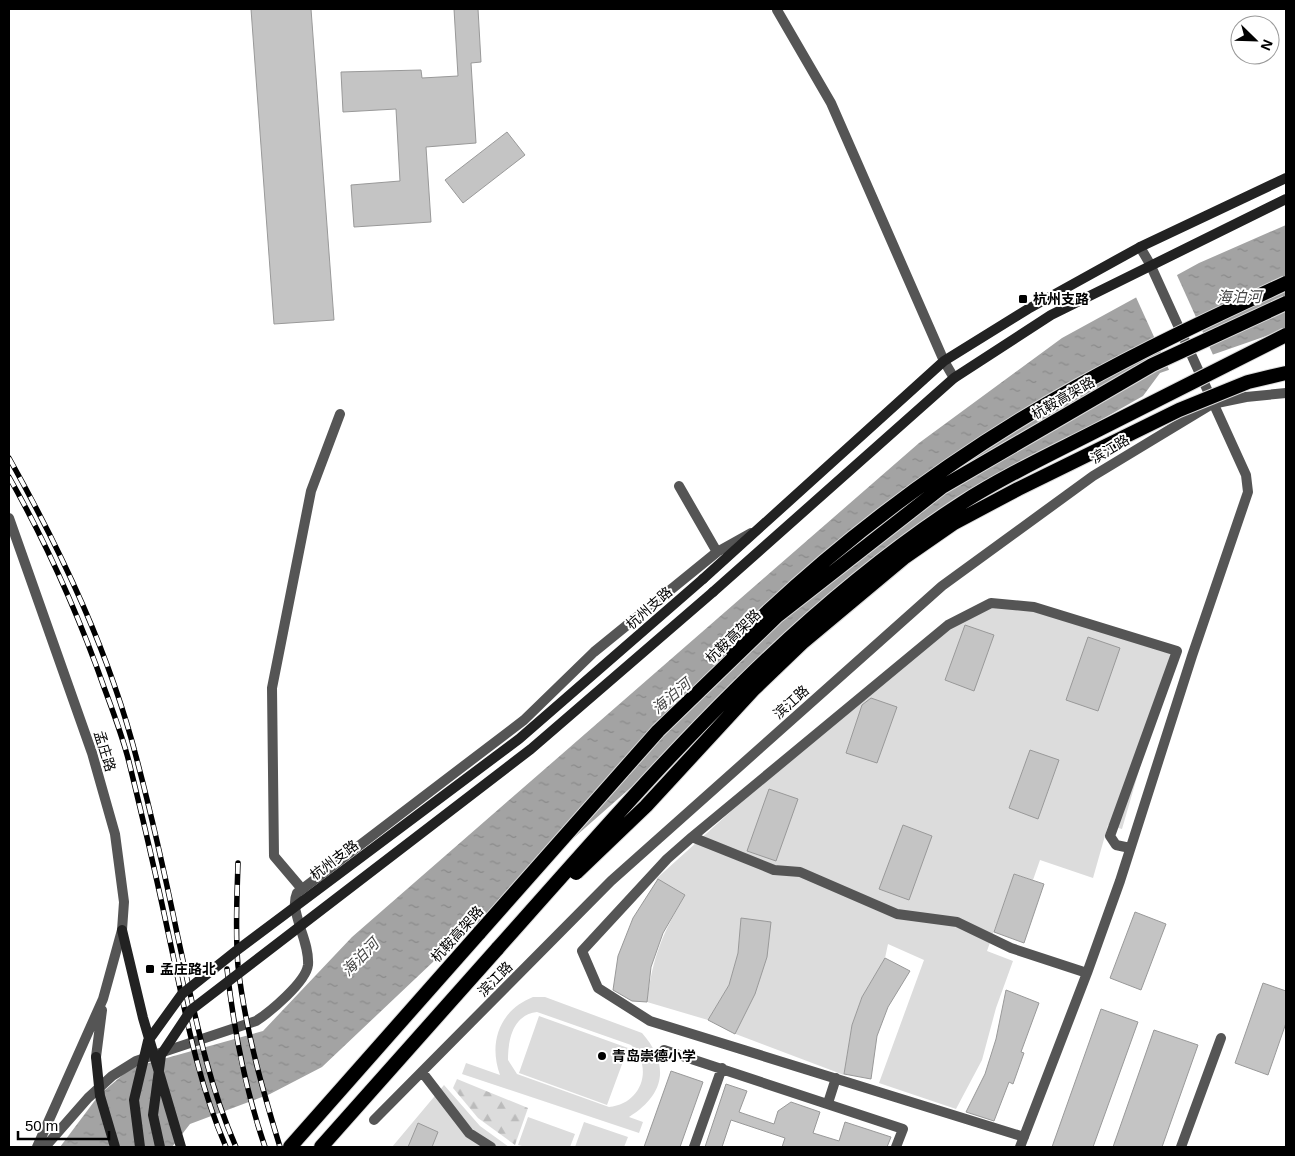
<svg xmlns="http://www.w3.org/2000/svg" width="1295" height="1156" font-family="Helvetica,'Noto Sans SC',sans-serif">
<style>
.forest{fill:url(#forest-firs)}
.green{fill:#dcdcdc;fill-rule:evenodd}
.water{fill:url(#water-ripples)}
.pier{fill:#fff}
.building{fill:#c4c4c4;stroke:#999}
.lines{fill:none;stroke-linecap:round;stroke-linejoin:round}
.trunk-casing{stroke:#dbdbdb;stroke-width:16}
.minor{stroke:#555;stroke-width:10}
.secondary{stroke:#222;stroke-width:10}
.trunk{stroke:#000;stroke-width:14}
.rail-casing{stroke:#000;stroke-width:5.5}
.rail{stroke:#fff;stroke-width:4;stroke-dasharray:11;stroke-linecap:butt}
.trunk-bridge-casing{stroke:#dbdbdb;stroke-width:16;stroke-linecap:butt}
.secondary-bridge{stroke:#222;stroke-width:10}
.trunk-bridge{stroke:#000;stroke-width:14}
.poi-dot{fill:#000;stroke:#fff;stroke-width:2}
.labels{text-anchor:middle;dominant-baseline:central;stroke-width:4;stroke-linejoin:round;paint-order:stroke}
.poi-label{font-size:14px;font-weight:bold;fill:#000;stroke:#fff;text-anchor:start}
.street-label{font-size:14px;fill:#000;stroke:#fff}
.water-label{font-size:15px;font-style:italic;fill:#444;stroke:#fff}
</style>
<defs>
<pattern id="forest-firs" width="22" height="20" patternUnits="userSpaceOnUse" patternTransform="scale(1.25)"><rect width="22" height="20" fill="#dcdcdc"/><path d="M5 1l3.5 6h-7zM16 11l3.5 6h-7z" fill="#bbb"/></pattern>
<pattern id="water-ripples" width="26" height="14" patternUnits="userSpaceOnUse" patternTransform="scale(1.25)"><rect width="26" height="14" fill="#a3a3a3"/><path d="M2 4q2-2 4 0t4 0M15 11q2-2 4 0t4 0" fill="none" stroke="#8b8b8b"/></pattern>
</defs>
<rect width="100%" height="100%" fill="#fff"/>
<path class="forest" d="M457,1079L528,1108L515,1145L478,1118L453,1088Z"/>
<path class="green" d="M991,603L1034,607L1173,653L1122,829L1108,825L1093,878L1040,860L1033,880L1014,874L987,951L1013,961L996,1008L982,1060L956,1109L879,1083L924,960L888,944L885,958L862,997L852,1025L844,1075L733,1033C754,996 769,965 770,922L741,919L738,953L729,985L708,1020L647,1002C653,955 662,935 685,895L656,879L778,769L948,625Z
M533,997H545L642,1033C671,1066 664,1095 629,1117L643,1122L639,1133L462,1074L466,1063L500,1075C488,1042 500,1010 533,997ZM537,1012L631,1045C654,1067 642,1104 609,1107L517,1074L508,1060C508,1039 513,1015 537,1012Z
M539,1016L628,1048L607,1105L519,1073Z
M444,1085L480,1126L509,1147H392Z
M528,1117L575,1134L570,1147H526L518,1145Z
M584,1122L628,1137L624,1147H575Z"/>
<path class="water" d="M1286,225V329L1160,373L1143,396L1013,470L870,577L434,961L322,1067L270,1094L190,1124L172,1147H60L99,1095L131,1068L263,1031L352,937L919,443L1062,338L1199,263Z"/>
<path class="pier" d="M1176,273L1214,357L1170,372L1135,295Z"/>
<path class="building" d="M251,9H311L334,320L274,324Z
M454,9H478L481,62L471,63L476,143L426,147L431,222L354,227L351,185L400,181L396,109L343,112L341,72L421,70L422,78L458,76Z
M507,132L525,155L463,203L445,180Z
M965,625L994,635L974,691L945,680Z
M1088,637L1120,648L1098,711L1066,700Z
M871,698L897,707L877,763L846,753L862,705Z
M1030,750L1059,760L1038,819L1009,808Z
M769,789L798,799L776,861L747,851Z
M903,825L932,836L909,900L879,889Z
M1014,874L1044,884L1024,943L994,932Z
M658,879L685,895L663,933L651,967L647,1002L632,1001L613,990L618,956L633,918Z
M1135,912L1166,924L1141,990L1110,978Z
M741,918L771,922L767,957L755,994L735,1034L708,1020L729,985L738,953Z
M885,958L910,971L888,1007L877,1036L871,1079L844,1074L852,1025L862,997Z
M1263,983L1286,991V1023L1268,1075L1235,1063Z
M1006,990L1039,1003L1021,1052L1024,1053L1013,1084L1009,1082L994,1121L966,1112L985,1074L996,1039Z
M1101,1009L1138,1022L1093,1147H1052Z
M1154,1030L1198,1045L1162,1147H1113Z
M671,1071L703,1082L680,1147H644Z
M726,1084L747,1091L739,1112L774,1124L778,1111L791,1102L820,1112L813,1133L839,1141L845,1122L891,1137L887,1147H782L785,1138L731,1120L722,1147H705Z
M418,1123L438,1132L432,1147H408Z"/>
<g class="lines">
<defs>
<path id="trunk" d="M290,1147L480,932
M321,1147L498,948"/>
</defs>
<use href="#trunk" class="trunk-casing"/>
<path class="minor" d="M777,10L831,103L944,361L954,378
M679,486L717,552
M9,518L92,753L115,834L124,902L122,930L103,999L37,1147
M692,837L774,870L800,872L897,914L957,922L1011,948L1087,973
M302,889L274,856L272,688L311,491L340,414
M664,1050L903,1129L896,1147
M96,1057L102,1010
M422,1072L469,1133L491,1147
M828,1103L836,1078
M374,1120L611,881L942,586L1093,476L1212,404L1246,397L1286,393
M1024,1137L650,1021L598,988L582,951L667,859L692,837L948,625L991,603L1034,607L1177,651L1110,836L1116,845L1130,848
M45,1147L88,1098L112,1076L136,1061L256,1021C270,1012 306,982 308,965C309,952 304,939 300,927C297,915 292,905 297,893L524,720L594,652L717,552L751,533
M694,1147L722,1068
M1020,1147L1087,973L1120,881L1192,656L1248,492L1246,475L1150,264L1140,247
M1181,1147L1221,1038"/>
<path class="secondary" d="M703,579L944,361L1028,309L1140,247L1286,178
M713,592L954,378L1051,315L1286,199"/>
<use href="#trunk" class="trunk"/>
<defs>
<path id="rail" d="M9,458C62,553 110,654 137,760C152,817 165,875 177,933C193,1005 206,1079 236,1147
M9,477C48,546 79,616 105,690C114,714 123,738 129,762C143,819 156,875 168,932C184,1005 196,1078 226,1147
M238,863C237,897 235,932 238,966C245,1028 262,1088 280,1147
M227,969C234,1031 245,1089 265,1147"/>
</defs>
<use href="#rail" class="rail-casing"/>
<use href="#rail" class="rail"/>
<defs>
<path id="trunk-bridge" d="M730,648C832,546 951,457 1076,387C1144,349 1215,316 1286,283
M576,873L646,806L753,690L802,643L905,557L954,523L1018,489L1179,410L1248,382L1286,373
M480,932L658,731L777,616L942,487L1152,365L1286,303
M498,948C641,788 780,621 962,503C1004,476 1051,454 1096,431C1159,399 1223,367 1286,335"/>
</defs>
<use href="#trunk-bridge" class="trunk-bridge-casing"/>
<path class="secondary-bridge" d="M122,930L143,1018L181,1147
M96,1057L100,1096L115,1147
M140,1147L134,1100L148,1041L182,994L236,951L519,739L703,579
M160,1147L153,1115L161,1055L191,1010L531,749L713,592"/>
<use href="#trunk-bridge" class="trunk-bridge"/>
</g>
<g class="poi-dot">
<rect x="1018" y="294" width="10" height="10" rx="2.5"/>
<rect x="145" y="964" width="10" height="10" rx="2.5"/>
<circle cx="602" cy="1056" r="5"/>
</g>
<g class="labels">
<g class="poi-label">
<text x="1033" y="299">杭州支路</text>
<text x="160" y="969">孟庄路北</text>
<text x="612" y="1056">青岛崇德小学</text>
</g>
<g class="street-label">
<text transform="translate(1063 398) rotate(-30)">杭鞍高架路</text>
<text transform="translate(1110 449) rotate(-31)">滨江路</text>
<text transform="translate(649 608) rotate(-41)">杭州支路</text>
<text transform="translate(733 636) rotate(-44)">杭鞍高架路</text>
<text transform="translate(791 702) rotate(-42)">滨江路</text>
<text transform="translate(105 751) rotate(73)">孟庄路</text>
<text transform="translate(334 860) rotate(-37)">杭州支路</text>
<text transform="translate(457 934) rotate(-48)">杭鞍高架路</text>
<text transform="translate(495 979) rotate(-45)">滨江路</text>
</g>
<g class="water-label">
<text x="1239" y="296">海泊河</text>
<text transform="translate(671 696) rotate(-40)">海泊河</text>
<text transform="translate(360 957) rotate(-46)">海泊河</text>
</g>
</g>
<rect width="1295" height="1156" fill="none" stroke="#000000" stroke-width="20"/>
<g transform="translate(1255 40) rotate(113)"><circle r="24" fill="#ffffff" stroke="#999999"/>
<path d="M0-4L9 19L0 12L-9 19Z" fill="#000000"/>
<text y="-8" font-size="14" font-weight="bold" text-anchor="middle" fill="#000000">N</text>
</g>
<path d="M18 1131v8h91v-8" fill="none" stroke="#000000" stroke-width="2.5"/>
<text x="25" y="1131" font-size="15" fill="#000000" stroke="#ffffff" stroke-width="4" paint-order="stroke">50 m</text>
</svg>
